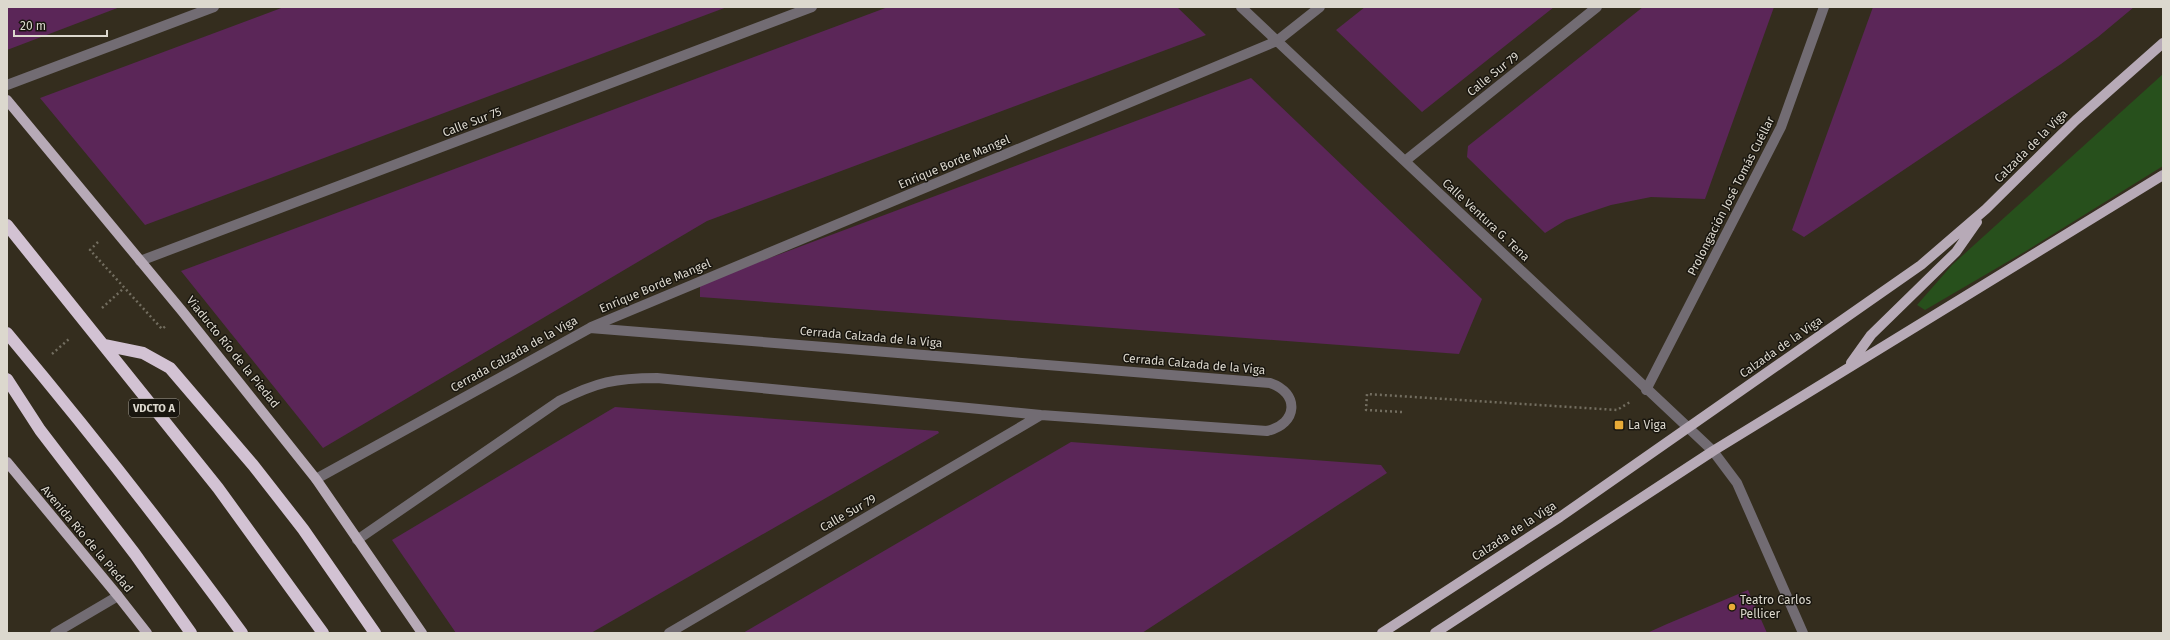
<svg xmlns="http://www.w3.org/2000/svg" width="2170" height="640" font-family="'Fira Sans',sans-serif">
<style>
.green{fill:#27501c}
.building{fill:#5b2658}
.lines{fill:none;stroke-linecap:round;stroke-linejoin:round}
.path{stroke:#736e60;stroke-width:2.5;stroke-dasharray:2 3;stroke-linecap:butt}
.minor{stroke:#726c73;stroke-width:10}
.major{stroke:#b7aab7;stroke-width:10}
.highway{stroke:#d2c2d3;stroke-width:12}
.poi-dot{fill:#e8ab37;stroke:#19160f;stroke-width:1.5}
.labels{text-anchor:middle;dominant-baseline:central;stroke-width:3;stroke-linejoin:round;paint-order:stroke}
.shield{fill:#19160f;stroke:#a29e95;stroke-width:1}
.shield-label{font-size:11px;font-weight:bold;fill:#dcd8ce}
.street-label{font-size:12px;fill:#dcd8ce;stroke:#19160f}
.poi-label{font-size:12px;fill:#dcd8ce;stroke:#19160f;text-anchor:start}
</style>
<rect width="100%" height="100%" fill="#342d1e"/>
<path class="green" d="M2163,74V166L2026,251L1925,310L1917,305L1952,265Z"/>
<path class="building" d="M7,7H120L7,50Z
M284,7H727L145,225L40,98Z
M888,7H1177L1206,35L707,221L323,448L181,271Z
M1365,7H1554L1422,112L1336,30Z
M1643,7H1774L1705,199L1651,197L1611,205L1566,220L1545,233L1467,157L1468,146Z
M1873,7H2134L2098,37L2061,64L1804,237L1792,230Z
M1251,78L1482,299L1459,354L700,297V284Z
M615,407L938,431L939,433L591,633H456L392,540Z
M1071,442L1381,465L1387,473L1142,633H743Z
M1748,590L1767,633H1647L1667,624Z"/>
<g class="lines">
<path class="path" d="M98,242L90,250L162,329L167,325
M102,308L124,288
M52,354L69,339
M1402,412L1366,410L1367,394L1617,410L1630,402"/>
<path class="minor" d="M1241,7L1713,451L1737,483L1803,633
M7,85L214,7
M1405,161L1597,7
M140,261L812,7
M591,327L1277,41L1320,7
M1646,390L1781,127L1824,7
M316,479L590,328L1270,383C1300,393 1298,424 1267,431L1041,415L657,378C615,378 597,382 559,401L357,540
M55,633L118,596
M669,633L1041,415"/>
<path class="major" d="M7,100L182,311L316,479L422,633
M1851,363L1871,335L1956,252L1977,222
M7,462L118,596L147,633
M1382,633L1560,517L1921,265L1986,209L2076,120L2163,43
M1435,633L1713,451L2163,175"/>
<path class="highway" d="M7,225L218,488L323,633
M7,333C89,431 167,530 242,633
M104,345L143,353L170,368L253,465L303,529L375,633
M7,379L40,430L135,554L191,633"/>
</g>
<g class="poi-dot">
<rect x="1614" y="420" width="10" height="10" rx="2"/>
<circle cx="1732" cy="607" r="4"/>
</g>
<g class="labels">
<rect class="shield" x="129" y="399" width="50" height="18" rx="3"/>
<g class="shield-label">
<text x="154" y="408">VDCTO A</text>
</g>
<g class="street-label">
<text transform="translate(1493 74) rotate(-39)">Calle Sur 79</text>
<text transform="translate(472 122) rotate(-21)">Calle Sur 75</text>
<text transform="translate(2031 146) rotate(-45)">Calzada de la Viga</text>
<text transform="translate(954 162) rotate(-23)">Enrique Borde Mangel</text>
<text transform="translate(1731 196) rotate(-63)">Prolongación José Tomás Cuéllar</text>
<text transform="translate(1486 220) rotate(43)">Calle Ventura G. Tena</text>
<text transform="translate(655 286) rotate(-23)">Enrique Borde Mangel</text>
<text transform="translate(871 337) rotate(5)">Cerrada Calzada de la Viga</text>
<text transform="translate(1781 347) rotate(-35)">Calzada de la Viga</text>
<text transform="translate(233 352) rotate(51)">Viaducto Río de la Piedad</text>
<text transform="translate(514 354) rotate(-29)">Cerrada Calzada de la Viga</text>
<text transform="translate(1194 364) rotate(5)">Cerrada Calzada de la Viga</text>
<text transform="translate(848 513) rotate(-30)">Calle Sur 79</text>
<text transform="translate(1514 531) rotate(-33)">Calzada de la Viga</text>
<text transform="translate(87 539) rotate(50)">Avenida Río de la Piedad</text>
</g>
<g class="poi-label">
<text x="1628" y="425">La Viga</text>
<text x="1740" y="600">Teatro Carlos<tspan x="1740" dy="14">Pellicer</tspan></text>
</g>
</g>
<rect width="2170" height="640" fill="none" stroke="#dcd8ce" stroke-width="16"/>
<path d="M14 30v6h93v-6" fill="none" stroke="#dcd8ce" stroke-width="2"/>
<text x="20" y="30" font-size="12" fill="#dcd8ce" stroke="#19160f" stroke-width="3" paint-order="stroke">20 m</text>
</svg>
